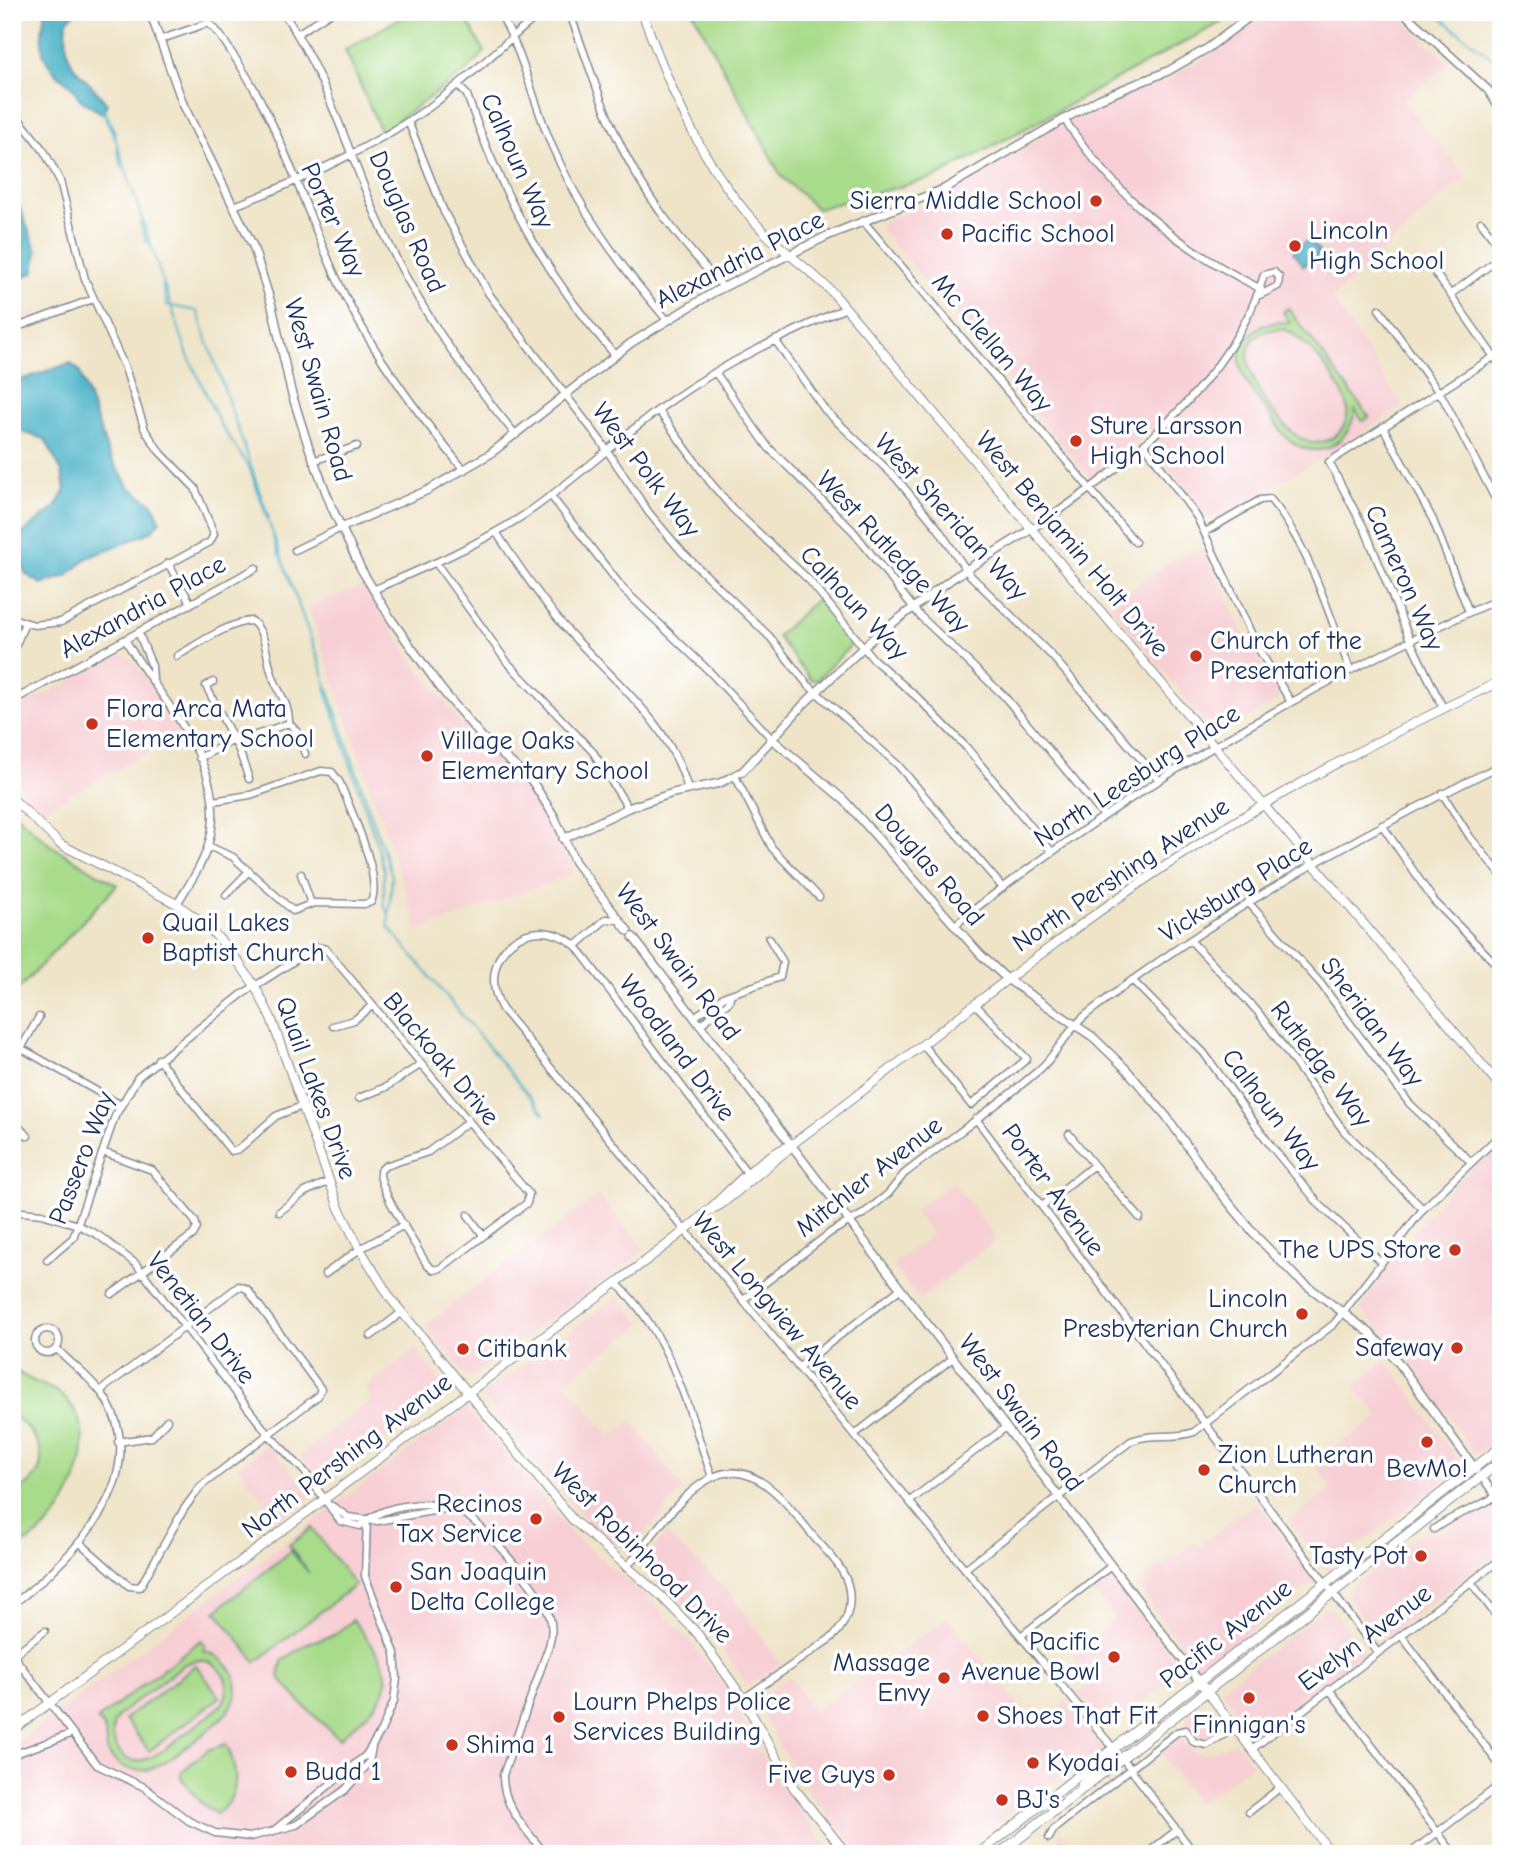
<svg xmlns="http://www.w3.org/2000/svg" width="1513" height="1866" font-family="'Comic Neue',sans-serif">
<style>
.built{fill:#f7cfd4}
.green{fill:#a8db8a;stroke:#628574;stroke-width:2;fill-rule:evenodd}
.water{fill:#4ab2c8;stroke:#327093;stroke-width:2}
.lines{fill:none;stroke-linecap:round;stroke-linejoin:round}
.stream{stroke:#4ab2c8;stroke-width:2}
.minor-casing{stroke:#858a93;stroke-width:9}
.tertiary-casing{stroke:#858a93;stroke-width:10}
.secondary-casing{stroke:#858a93;stroke-width:10}
.primary-casing{stroke:#858a93;stroke-width:11}
.minor{stroke:#fff;stroke-width:6}
.tertiary{stroke:#fff;stroke-width:7}
.secondary{stroke:#fff;stroke-width:8}
.primary{stroke:#fff;stroke-width:9}
.poi-dot{fill:#c8321e;stroke:#fff;stroke-width:2.5}
.labels{text-anchor:middle;dominant-baseline:central;stroke-width:7;stroke-linejoin:round;paint-order:stroke}
.street-label{font-size:26px;fill:#1b2f5e;stroke:#fff}
.poi-label{font-size:26px;fill:#1b2f5e;stroke:#fff;text-anchor:start}
</style>
<rect width="100%" height="100%" fill="#fff"/>
<filter id="ink" filterUnits="userSpaceOnUse"><feTurbulence type="fractalNoise" baseFrequency=".0143" numOctaves="2"/><feDisplacementMap in="SourceGraphic" scale="14" xChannelSelector="R" yChannelSelector="G"/><feConvolveMatrix kernelMatrix="1 2 1 2 8 2 1 2 1" color-interpolation-filters="sRGB"/></filter>
<filter id="wash" filterUnits="userSpaceOnUse"><feTurbulence type="fractalNoise" baseFrequency=".00686" numOctaves="4" result="noise"/><feDisplacementMap in="SourceGraphic" scale="28" xChannelSelector="R" yChannelSelector="G"/><feGaussianBlur stdDeviation="1.57" result="paint"/><feColorMatrix in="noise" values="0 0 0 0 0 0 0 0 0 0 0 0 0 0 0 0 0 1.4 0 .05"/><feComposite in="paint" operator="in"/></filter>
<g filter="url(#wash)">
<rect width="100%" height="100%" fill="#efe4c8"/>
<path class="built" d="M1272,12H1394L1450,64L1402,99L1466,176L1332,298L1403,406L1333,452L1207,521L1157,451L1159,441L1149,430L1094,477H1089L880,228L883,222L950,194L1077,113L1169,78L1216,51L1249,24Z
M1204,548L1241,628L1279,696L1277,701L1219,734L1214,733L1110,606L1171,560Z
M364,586L415,664L461,722L542,806L575,873L419,931L308,606Z
M121,655L128,656L144,675L179,736L40,811L12,777V711Z
M1501,1140V1437L1483,1451L1474,1453L1408,1358L1360,1309L1407,1240L1453,1186Z
M952,1181L997,1239L919,1300L892,1265L931,1235L914,1211Z
M598,1195L645,1250L471,1377L466,1376L424,1325Z
M618,1296L642,1324L565,1382L610,1437L632,1420L683,1489L628,1554L598,1531L566,1498L484,1398L485,1393Z
M416,1349L449,1393L325,1484L299,1455L372,1399L364,1388Z
M1386,1360L1460,1462L1459,1470L1326,1570L1288,1521L1331,1488L1313,1462L1380,1416L1353,1387Z
M466,1408L573,1535L653,1603L691,1642L725,1687L770,1770L832,1854H12V1746Z
M267,1445L310,1490V1497L279,1520L238,1466Z
M1256,1502L1315,1581L1202,1669H1198L1137,1586L1195,1541L1198,1546Z
M1494,1509L1501,1517V1550L1383,1639L1378,1637L1347,1597L1350,1588L1429,1527L1436,1535L1465,1518Z
M666,1533L730,1593L781,1664L752,1684H747L702,1622L641,1565Z
M1106,1577L1111,1579L1183,1671L1108,1729L1078,1694L1093,1682L1073,1656L1102,1633L1100,1629L1115,1618L1092,1589Z
M1326,1608L1334,1610L1363,1649L1362,1655L1257,1735L1252,1733L1220,1690Z
M947,1618L1036,1726L1065,1702L1102,1746V1750L1074,1772L1044,1786L956,1854H861L808,1790L780,1747L757,1703L758,1698L789,1676L814,1711Z
M1204,1703L1221,1727L1210,1738L1202,1739L1184,1719Z
M1176,1739H1182L1194,1752L1205,1754L1235,1743L1252,1764L1198,1804L1160,1753Z
M1060,1830L1078,1854H1020L1022,1848L1031,1843L1044,1851L1053,1850L1059,1843Z"/>
<path class="green" d="M411,12H462L485,52L465,72L381,132L345,50Z
M693,12H1240L936,177L817,209L781,176Z
M1288,308L1369,417L1363,421L1355,410C1351,438 1325,460 1297,445C1285,439 1277,425 1269,414C1252,391 1224,361 1251,334C1261,323 1276,321 1290,323L1283,312ZM1281,329C1301,332 1342,383 1347,404C1349,414 1346,426 1338,433C1332,440 1322,443 1313,443C1283,441 1204,331 1281,329Z
M818,598L852,644L817,680H811L777,636Z
M12,811L50,845L117,885L12,996Z
M12,1367C27,1383 52,1384 67,1400C106,1442 66,1525 21,1545L12,1542V1493C56,1476 45,1437 12,1415Z
M312,1528L355,1585L256,1662L216,1611L291,1551L309,1573L289,1545Z
M353,1620C402,1683 397,1689 339,1739L301,1703L279,1677L282,1661L308,1643L334,1635Z
M201,1640L206,1647L203,1651C228,1656 246,1683 231,1707C222,1722 167,1764 150,1769C140,1772 128,1770 119,1764C99,1750 110,1740 103,1727C102,1724 99,1723 97,1720ZM196,1660C220,1660 234,1681 223,1703C214,1714 200,1722 188,1731C167,1748 127,1785 113,1738V1725L120,1714L183,1665Z
M196,1665L220,1697L149,1751L125,1719Z
M226,1744C238,1768 242,1796 216,1814L200,1802L181,1778V1772L208,1750Z"/>
<path class="water" d="M45,12H77L67,20C62,72 79,67 107,104L102,113C95,109 85,104 79,98C76,93 74,88 69,84C40,62 38,49 45,12Z
M12,189L37,251L34,272L12,282Z
M1309,239L1320,253L1304,266L1293,252Z
M70,363L79,370L109,455L129,487L153,504L160,520L151,532L87,558L67,576L41,584L26,574L12,542L55,507L65,490L62,472L45,439L12,429V383Z"/>
<g class="lines">
<path class="stream" d="M1441,18L1501,65
M104,108L115,133
M102,111L114,135L187,353L220,424L249,467L318,659L392,876L388,926L544,1114
M117,149L122,167
M140,222L147,243
M162,284L167,305L197,311L269,518
M273,537L279,555
M282,559L305,623
M312,640L323,672
M325,687L378,847L384,871V906L389,914"/>
</g>
</g>
<g filter="url(#ink)">
<g class="lines">
<defs>
<path id="minor" d="M283,12C327,77 347,149 378,220C413,300 461,369 516,435
M499,12C524,54 533,102 552,146C580,211 621,267 667,320
M569,12C585,52 597,94 615,133C641,192 680,241 723,287
M297,34L331,12
M159,40L208,23C218,30 225,42 231,52C283,125 305,215 344,294C376,358 419,415 464,470
M458,85L467,95C500,193 547,277 615,355
M12,110L44,151L60,181L85,279L125,368L145,430L159,451L195,488L214,534L210,542L61,622L34,625L12,618
M1064,119C1118,198 1176,246 1261,289
M408,121L444,212L489,294L600,440L649,513L682,552L770,637L807,684L898,765L1003,888
M234,206C303,180 370,149 431,106C470,77 504,43 542,12
M864,222L1135,542
M1481,222L1501,248
M1429,264L1501,367
M1451,294L1501,257
M1379,309L1443,398L1501,510
M12,329L93,299
M775,340L825,410L896,478L937,527L969,574L1052,656L1159,780
M715,372L768,447L853,531L920,616L1004,696L1104,816
M658,410L710,482L733,509L809,580L873,659L918,698L967,748L1052,852
M1383,427L1433,520L1469,612
M1144,444L1197,517L1258,648L1291,702
M313,461L357,446
M551,496L624,590L709,671L772,739
M1032,529C1120,472 1234,380 1264,275L1274,272L1279,277L1278,286L1260,295
M496,532C519,567 542,601 569,632C612,679 672,725 688,790
M1205,532L1260,500L1270,499C1308,543 1330,616 1350,670
M295,550L341,528
M168,563L191,604
M436,563L507,662L593,752L628,808
M373,590C424,568 474,547 521,517C574,482 620,436 672,400C726,362 786,334 846,308
M139,634L152,666L153,679
M126,641C161,702 231,766 209,842C203,865 189,884 177,904
M12,654L25,623
M177,656C195,646 231,621 252,621C267,634 266,657 272,674C277,691 290,704 289,723L240,741L234,740L199,758
M213,682L206,686L239,750L249,779
M12,701L256,568
M1443,708L1410,640L1366,532L1329,462L1495,356
M289,723L298,733L305,754
M735,776L772,848L819,897
M1442,793L1470,837L1501,875
M1382,825L1434,901L1501,969
M208,846L233,857L293,911L314,903L364,904L371,902C383,877 350,809 340,783L332,772L321,771L250,795L213,801
M301,874L311,904
M226,895L249,871
M1248,902L1321,984L1409,1103L1470,1161
M954,926C993,893 1036,863 1078,834C1211,742 1353,664 1501,598
M1190,940L1258,1012L1344,1131L1423,1209
M576,946L606,919L619,920
M1132,980L1204,1053L1271,1146L1319,1204L1381,1262
M694,1017L725,996L780,977L783,962L769,938
M700,1025L729,1002L730,997
M333,1026L354,1020L372,1006
M12,1043L121,1105
M923,1045L971,1105L1027,1059L975,1004
M158,1059L231,1151L239,1149L276,1116L302,1106
M12,1064L39,1017
M359,1098L386,1087L420,1065
M976,1119L1378,1653
M12,1121L28,1136
M1069,1134L1094,1165
M103,1152L152,1170L195,1221L197,1228L193,1235L112,1294
M748,1174L576,946C529,907 473,957 502,1009L1114,1749
M1042,1206L1094,1165L1140,1218
M12,1211L42,1214L78,1225L98,1235L136,1264L268,1434L305,1472L340,1521L360,1526C385,1503 432,1498 462,1513C482,1522 542,1594 549,1615C553,1625 552,1636 549,1646L503,1775C502,1807 527,1830 545,1854
M279,1212L305,1192L328,1182
M468,1215L483,1235
M47,1260L73,1238L115,1116L138,1077L241,995L316,947L326,949L529,1194L527,1203L441,1268L434,1270L427,1265C417,1246 378,1189 380,1171L385,1166L428,1152L468,1122
M325,1274L360,1249L404,1225
M616,1283C671,1334 688,1409 712,1477
M743,1300L831,1232L863,1214L888,1194L904,1174C949,1139 996,1107 1039,1070C1057,1054 1067,1030 1087,1014C1215,915 1356,836 1501,765
M35 1341a12 12 0 1 1 24 0a12 12 0 1 1-24 0Z
M371,1336L401,1313
M799,1367L900,1289
M854,1435L953,1358
M118,1442L152,1437L167,1420
M1481,1476L1501,1503
M910,1501L1006,1427
M332,1506L348,1517L378,1521L443,1509
M1434,1529C1455,1513 1480,1508 1501,1493
M79,1542L129,1586L140,1587L184,1509L201,1486L318,1396L321,1389L247,1289L239,1286L100,1391
M626,1568C649,1541 679,1494 711,1478C755,1455 790,1508 814,1537C827,1552 846,1569 849,1590C852,1609 845,1626 831,1638L743,1699
M966,1568L1131,1441C1152,1432 1173,1440 1194,1432L1334,1324L1423,1209L1501,1134
M1471,1582L1501,1622
M12,1605C71,1560 155,1478 105,1398C92,1378 72,1365 56,1348
M1022,1635L1111,1566
M1401,1635L1501,1767
M12,1654L97,1765L144,1787L189,1821L215,1833L250,1837L296,1825L345,1790L369,1763L372,1747
M13,1655L45,1631
M1329,1689L1454,1854
M1252,1749L1501,1559
M12,1755L71,1734
M1123,1759L1195,1854
M1249,1812L1281,1787
M272,1832L366,1755L381,1731L394,1701L397,1678L395,1653L365,1576L367,1519
M1049,1838L1054,1829L1177,1732L1186,1730L1194,1742L1207,1745L1236,1727
M1146,1854L1177,1830
M1318,1854L1327,1847
M1409,1854L1501,1784"/>
<path id="tertiary" d="M150,12L183,104L253,246L272,306L291,391L308,445L332,508L361,569L391,619L442,690L482,737L532,781L554,816L575,862L628,931
M1403,12L1488,90L1501,110
M341,528L428,490L490,454L631,343L714,292L827,236L944,189L1099,99L1168,71L1208,48L1256,12
M772,739L844,800L980,954L1007,979L1093,1037L1126,1069L1167,1117L1216,1187L1257,1237L1297,1278L1370,1333L1398,1362L1476,1470
M563,839L628,808L673,793L720,783L743,771L804,704L873,638L953,578L1032,529
M633,937L1199,1681"/>
<path id="secondary" d="M642,12C672,94 703,170 766,234C788,255 813,272 834,294L1501,1087
M12,798L60,844L177,904L207,926L232,953L255,986L271,1018L339,1208L360,1249L391,1299L573,1520L661,1596L697,1633L742,1697L794,1788L847,1854
M709,1211L722,1204L790,1148
M1199,1681L1332,1854
M12,1731L616,1283C645,1261 675,1240 702,1216C730,1191 756,1159 791,1145C923,1047 1050,940 1188,851C1288,787 1393,731 1501,681"/>
<path id="primary" d="M1082,1785L1113,1758L1114,1750
M978,1854L1501,1447
M999,1854L1501,1461"/>
</defs>
<use href="#minor" class="minor-casing"/>
<use href="#tertiary" class="tertiary-casing"/>
<use href="#secondary" class="secondary-casing"/>
<use href="#primary" class="primary-casing"/>
<use href="#minor" class="minor"/>
<use href="#tertiary" class="tertiary"/>
<use href="#secondary" class="secondary"/>
<use href="#primary" class="primary"/>
</g>
</g>
<g class="poi-dot">
<circle cx="1096" cy="201" r="7"/>
<circle cx="947" cy="234" r="7"/>
<circle cx="1295" cy="246" r="7"/>
<circle cx="1076" cy="441" r="7"/>
<circle cx="1196" cy="656" r="7"/>
<circle cx="92" cy="724" r="7"/>
<circle cx="427" cy="756" r="7"/>
<circle cx="148" cy="938" r="7"/>
<circle cx="1455" cy="1250" r="7"/>
<circle cx="1302" cy="1314" r="7"/>
<circle cx="1457" cy="1348" r="7"/>
<circle cx="463" cy="1349" r="7"/>
<circle cx="1427" cy="1442" r="7"/>
<circle cx="1204" cy="1470" r="7"/>
<circle cx="536" cy="1519" r="7"/>
<circle cx="1421" cy="1556" r="7"/>
<circle cx="396" cy="1587" r="7"/>
<circle cx="1114" cy="1657" r="7"/>
<circle cx="944" cy="1678" r="7"/>
<circle cx="1249" cy="1698" r="7"/>
<circle cx="983" cy="1716" r="7"/>
<circle cx="559" cy="1717" r="7"/>
<circle cx="452" cy="1745" r="7"/>
<circle cx="1033" cy="1763" r="7"/>
<circle cx="291" cy="1772" r="7"/>
<circle cx="889" cy="1775" r="7"/>
<circle cx="1002" cy="1800" r="7"/>
</g>
<g class="labels">
<g class="street-label">
<text transform="translate(517 161) rotate(66)">Calhoun Way</text>
<text transform="translate(333 220) rotate(66)">Porter Way</text>
<text transform="translate(407 222) rotate(66)">Douglas Road</text>
<text transform="translate(740 260) rotate(-27)">Alexandria Place</text>
<text transform="translate(992 343) rotate(50)">Mc Clellan Way</text>
<text transform="translate(318 390) rotate(74)">West Swain Road</text>
<text transform="translate(646 470) rotate(53)">West Polk Way</text>
<text transform="translate(951 517) rotate(48)">West Sheridan Way</text>
<text transform="translate(1072 544) rotate(50)">West Benjamin Holt Drive</text>
<text transform="translate(893 552) rotate(47)">West Rutledge Way</text>
<text transform="translate(1404 578) rotate(66)">Cameron Way</text>
<text transform="translate(854 603) rotate(47)">Calhoun Way</text>
<text transform="translate(143 607) rotate(-29)">Alexandria Place</text>
<text transform="translate(1137 776) rotate(-33)">North Leesburg Place</text>
<text transform="translate(929 865) rotate(49)">Douglas Road</text>
<text transform="translate(1121 875) rotate(-34)">North Pershing Avenue</text>
<text transform="translate(1236 890) rotate(-32)">Vicksburg Place</text>
<text transform="translate(678 962) rotate(53)">West Swain Road</text>
<text transform="translate(1372 1022) rotate(53)">Sheridan Way</text>
<text transform="translate(677 1048) rotate(53)">Woodland Drive</text>
<text transform="translate(441 1059) rotate(50)">Blackoak Drive</text>
<text transform="translate(1321 1064) rotate(53)">Rutledge Way</text>
<text transform="translate(316 1088) rotate(70)">Quail Lakes Drive</text>
<text transform="translate(1271 1110) rotate(53)">Calhoun Way</text>
<text transform="translate(82 1158) rotate(-69)">Passero Way</text>
<text transform="translate(869 1177) rotate(-38)">Mitchler Avenue</text>
<text transform="translate(1053 1190) rotate(54)">Porter Avenue</text>
<text transform="translate(777 1311) rotate(50)">West Longview Avenue</text>
<text transform="translate(201 1318) rotate(52)">Venetian Drive</text>
<text transform="translate(1021 1413) rotate(53)">West Swain Road</text>
<text transform="translate(347 1456) rotate(-37)">North Pershing Avenue</text>
<text transform="translate(642 1553) rotate(45)">West Robinhood Drive</text>
<text transform="translate(1226 1634) rotate(-38)">Pacific Avenue</text>
<text transform="translate(1365 1638) rotate(-37)">Evelyn Avenue</text>
</g>
<g class="poi-label">
<text x="1082" y="201" text-anchor="end">Sierra Middle School</text>
<text x="1309" y="231">Lincoln<tspan x="1309" dy="30">High School</tspan></text>
<text x="961" y="234">Pacific School</text>
<text x="1090" y="426">Sture Larsson<tspan x="1090" dy="30">High School</tspan></text>
<text x="1210" y="641">Church of the<tspan x="1210" dy="30">Presentation</tspan></text>
<text x="106" y="709">Flora Arca Mata<tspan x="106" dy="30">Elementary School</tspan></text>
<text x="441" y="741">Village Oaks<tspan x="441" dy="30">Elementary School</tspan></text>
<text x="162" y="923">Quail Lakes<tspan x="162" dy="30">Baptist Church</tspan></text>
<text x="1441" y="1250" text-anchor="end">The UPS Store</text>
<text x="1288" y="1299" text-anchor="end">Lincoln<tspan x="1288" dy="30">Presbyterian Church</tspan></text>
<text x="1443" y="1348" text-anchor="end">Safeway</text>
<text x="477" y="1349">Citibank</text>
<text x="1218" y="1455">Zion Lutheran<tspan x="1218" dy="30">Church</tspan></text>
<text x="1427" y="1469" text-anchor="middle">BevMo!</text>
<text x="522" y="1504" text-anchor="end">Recinos<tspan x="522" dy="30">Tax Service</tspan></text>
<text x="1407" y="1556" text-anchor="end">Tasty Pot</text>
<text x="410" y="1572">San Joaquin<tspan x="410" dy="30">Delta College</tspan></text>
<text x="1100" y="1642" text-anchor="end">Pacific<tspan x="1100" dy="30">Avenue Bowl</tspan></text>
<text x="930" y="1663" text-anchor="end">Massage<tspan x="930" dy="30">Envy</tspan></text>
<text x="573" y="1702">Lourn Phelps Police<tspan x="573" dy="30">Services Building</tspan></text>
<text x="997" y="1716">Shoes That Fit</text>
<text x="1249" y="1725" text-anchor="middle">Finnigan's</text>
<text x="466" y="1745">Shima 1</text>
<text x="1047" y="1763">Kyodai</text>
<text x="305" y="1772">Budd 1</text>
<text x="875" y="1775" text-anchor="end">Five Guys</text>
<text x="1016" y="1800">BJ's</text>
</g>
</g>
<rect width="1513" height="1866" fill="none" stroke="#fff" stroke-width="42"/>
</svg>
